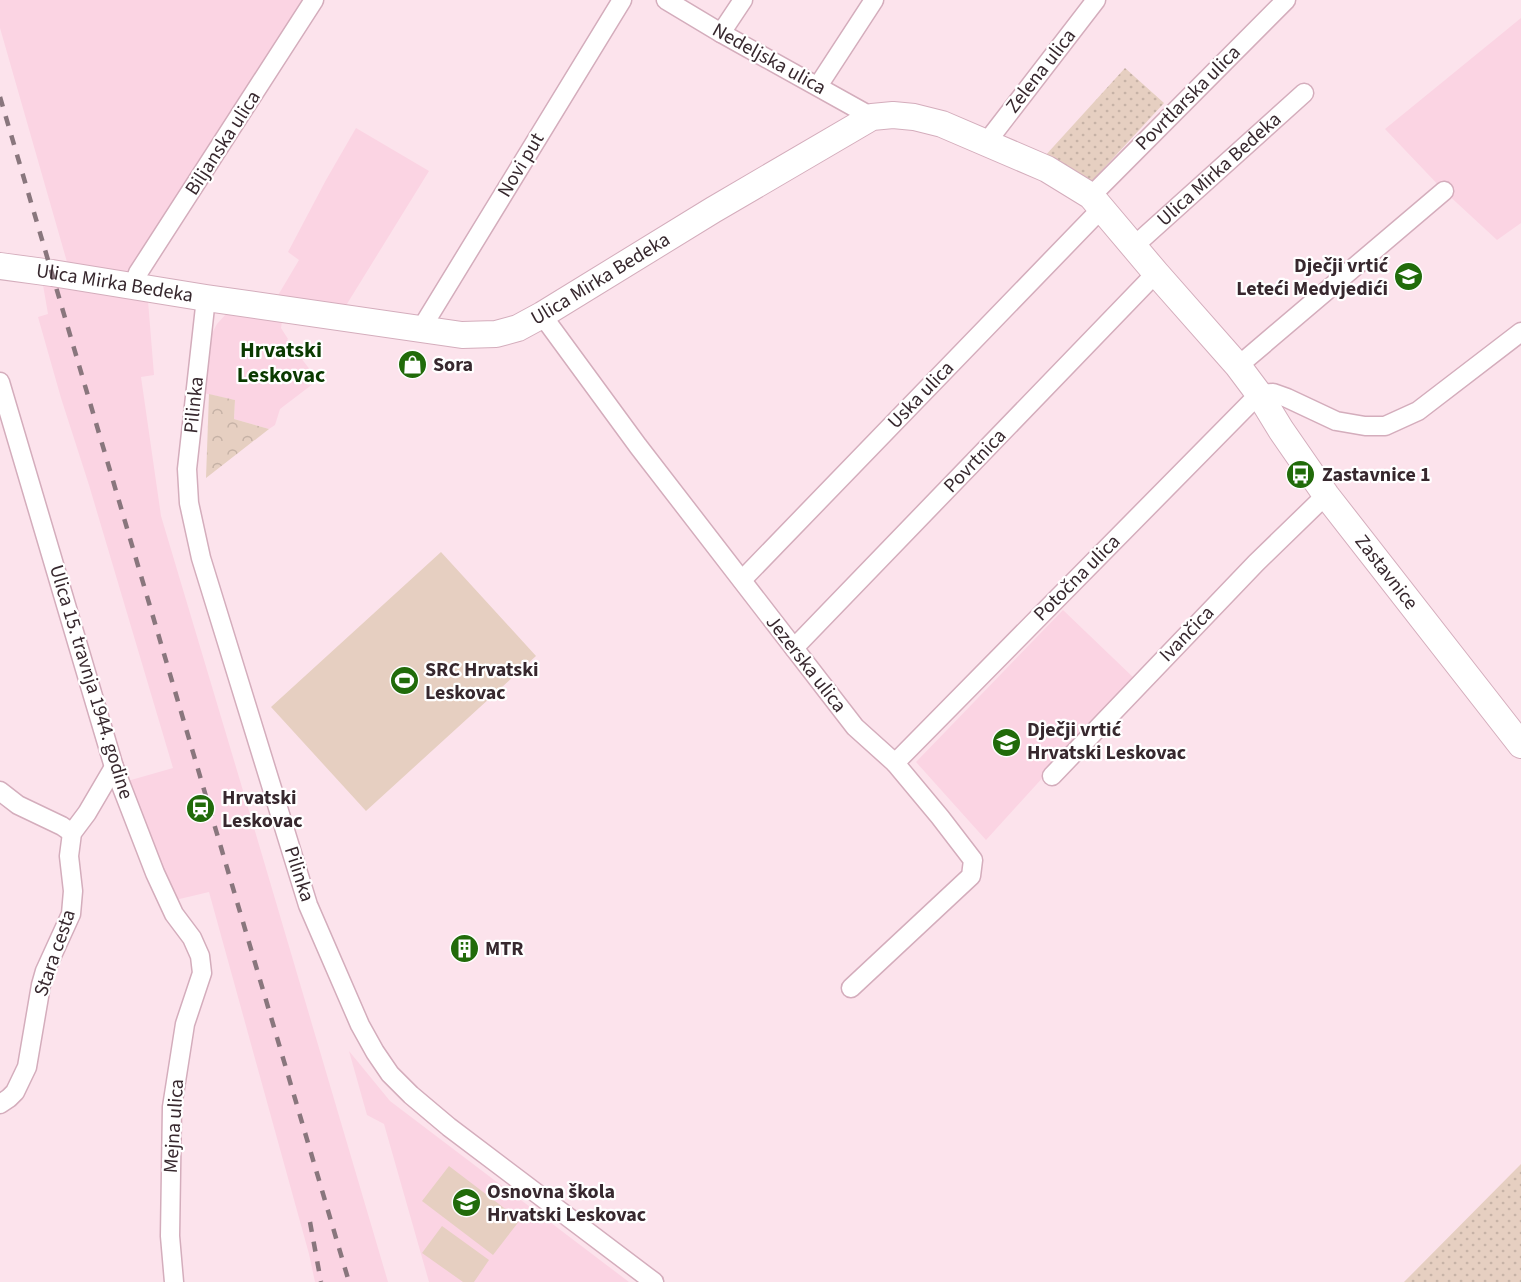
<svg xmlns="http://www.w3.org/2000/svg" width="1521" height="1282" font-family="'Source Sans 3',sans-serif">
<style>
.built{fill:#fbd4e3}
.grass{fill:url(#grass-dots)}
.park{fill:url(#park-crowns)}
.pitch{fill:#e6cfc1}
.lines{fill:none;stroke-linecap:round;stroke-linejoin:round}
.street-casing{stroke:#d4adbc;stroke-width:21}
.secondary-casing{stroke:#d4adbc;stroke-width:28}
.street{stroke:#fff;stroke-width:18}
.secondary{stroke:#fff;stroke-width:26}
.rail{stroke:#89767d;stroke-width:4.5;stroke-dasharray:10 10;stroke-linecap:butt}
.labels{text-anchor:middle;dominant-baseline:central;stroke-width:4.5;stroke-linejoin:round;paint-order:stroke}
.street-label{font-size:20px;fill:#37282e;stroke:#fff}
.poi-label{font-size:20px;font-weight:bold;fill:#37282e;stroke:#fff;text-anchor:start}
.quarter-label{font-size:22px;font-weight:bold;fill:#0a3a00;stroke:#fff}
</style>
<defs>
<pattern id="grass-dots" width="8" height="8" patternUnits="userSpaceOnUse" patternTransform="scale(1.5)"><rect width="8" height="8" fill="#e6cfc1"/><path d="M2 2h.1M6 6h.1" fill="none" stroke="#c6b2a6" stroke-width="1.8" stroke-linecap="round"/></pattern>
<pattern id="park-crowns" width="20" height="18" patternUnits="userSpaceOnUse" patternTransform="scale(1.5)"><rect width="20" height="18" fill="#e6cfc1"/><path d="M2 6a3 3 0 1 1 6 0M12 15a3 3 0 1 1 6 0" fill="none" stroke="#c6b2a6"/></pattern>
</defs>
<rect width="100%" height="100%" fill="#fce3ec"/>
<path class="built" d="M0,0H305L132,273L69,269L0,28Z
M1521,18V223L1497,240L1444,191L1385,129Z
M356,128L429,171L342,312L274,302L299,260L288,252L326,180Z
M42,279L148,301L154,375L141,377L161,516L247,804L388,1282H315L309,1254L209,892L171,901L124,782L173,768L89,485L61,398L38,317L48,314Z
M233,311L283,315L281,328L288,339L287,340L318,380L280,409L275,425L269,429L234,419L235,400L203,393L210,337L217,324L226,314Z
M1063,610L1136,680L1046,774L986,840L916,762Z
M349,1051L390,1101L629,1282H429L384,1124L367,1115Z"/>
<path class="grass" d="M1125,68L1164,103L1094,179L1089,183L1044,157Z
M1521,1164V1282H1404Z"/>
<path class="park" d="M209,394L235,400L234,419L269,429L206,478Z"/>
<path class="pitch" d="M441,552L536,656L366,811L271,707Z
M449,1166L520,1220L493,1255L422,1201Z
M442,1226L489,1260L474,1282H463L422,1253Z"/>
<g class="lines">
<defs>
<g id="street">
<path d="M666,0L721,33L872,117"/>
<path d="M721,33L743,0"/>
<path d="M818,86L874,0"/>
<path d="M986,143L1096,0"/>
<path d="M1091,196L1286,0"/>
<path id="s1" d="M1133,247L1304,93"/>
<path d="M133,286L138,273L314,0"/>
<path d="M206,298L187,469L189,503L201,558L308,905L360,1025L375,1052L390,1074L411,1095L449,1127L654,1282"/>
<path d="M542,315L638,446L855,727L895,763L940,817L973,860L971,876L851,988"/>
<path d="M419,329L424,324L622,0"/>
<path d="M1238,366L1444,191"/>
<path d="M0,382L114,767L155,873L174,914L192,938L200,956L202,973L185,1024L172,1107L170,1236L174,1282"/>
<path d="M742,580L1101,209"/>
<path d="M794,648L1156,273"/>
<path d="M895,763L1259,394L1273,393L1287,398L1336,421L1365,426H1385L1418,411L1521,332"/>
<path d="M1052,776L1256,563L1326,495"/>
<path d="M0,791L18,805L62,826L72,833"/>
<path d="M0,1104L9,1098L15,1092L27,1067L41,985L45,971L71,914L73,891L69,856L72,833L87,813L114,767"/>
</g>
<g id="secondary">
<path id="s2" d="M0,266L52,273L206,298L462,335L496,334L518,328L542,315L713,210L872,117L893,115L914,117L942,124L1047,169L1091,196L1156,273L1238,366L1259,394L1281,430L1326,495L1521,745"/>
</g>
</defs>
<use href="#street" class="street-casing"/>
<use href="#secondary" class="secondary-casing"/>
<use href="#street" class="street"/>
<use href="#secondary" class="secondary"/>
<path class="rail" d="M0,97L349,1282
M310,1222L321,1282"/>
</g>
<defs>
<symbol id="school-disc" viewBox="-11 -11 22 22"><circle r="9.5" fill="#216b0a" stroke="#fff"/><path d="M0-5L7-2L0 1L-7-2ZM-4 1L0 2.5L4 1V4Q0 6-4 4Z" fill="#fff"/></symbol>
<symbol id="shop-disc" viewBox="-11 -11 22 22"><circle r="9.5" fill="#216b0a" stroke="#fff"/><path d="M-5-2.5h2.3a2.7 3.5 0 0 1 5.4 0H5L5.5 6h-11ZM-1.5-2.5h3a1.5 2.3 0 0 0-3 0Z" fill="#fff"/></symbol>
<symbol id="bus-disc" viewBox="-11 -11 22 22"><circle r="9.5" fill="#216b0a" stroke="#fff"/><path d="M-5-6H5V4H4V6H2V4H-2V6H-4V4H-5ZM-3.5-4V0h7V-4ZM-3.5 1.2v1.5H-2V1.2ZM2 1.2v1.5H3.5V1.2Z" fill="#fff"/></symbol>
<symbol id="stadium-disc" viewBox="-11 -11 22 22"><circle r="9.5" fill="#216b0a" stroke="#fff"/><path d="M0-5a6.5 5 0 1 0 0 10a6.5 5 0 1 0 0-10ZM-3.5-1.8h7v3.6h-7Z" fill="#fff"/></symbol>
<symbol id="station-disc" viewBox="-11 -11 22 22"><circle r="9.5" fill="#216b0a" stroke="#fff"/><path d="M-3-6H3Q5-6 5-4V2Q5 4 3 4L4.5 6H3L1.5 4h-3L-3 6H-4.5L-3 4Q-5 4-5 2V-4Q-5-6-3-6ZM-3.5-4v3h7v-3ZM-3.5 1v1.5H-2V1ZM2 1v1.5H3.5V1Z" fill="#fff"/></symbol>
<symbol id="building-disc" viewBox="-11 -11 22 22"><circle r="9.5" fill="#216b0a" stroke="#fff"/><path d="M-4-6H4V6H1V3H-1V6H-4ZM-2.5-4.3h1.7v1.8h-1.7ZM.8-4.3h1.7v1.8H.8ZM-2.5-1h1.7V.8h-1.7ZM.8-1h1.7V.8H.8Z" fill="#fff"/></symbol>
</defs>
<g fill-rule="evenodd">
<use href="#school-disc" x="1392" y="260" width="33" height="33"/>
<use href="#shop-disc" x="396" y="348" width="33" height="33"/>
<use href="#bus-disc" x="1284" y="458" width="33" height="33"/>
<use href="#stadium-disc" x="388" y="664" width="33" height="33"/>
<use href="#school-disc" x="990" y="726" width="33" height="33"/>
<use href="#station-disc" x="184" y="792" width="33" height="33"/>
<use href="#building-disc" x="448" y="932" width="33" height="33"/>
<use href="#school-disc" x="450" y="1186" width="33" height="33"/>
</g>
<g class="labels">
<g class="street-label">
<text transform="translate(769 59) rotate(29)">Nedeljska ulica</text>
<text transform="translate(1041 71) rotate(-52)">Zelena ulica</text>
<text transform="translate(1188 98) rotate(-45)">Povrtlarska ulica</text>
<text transform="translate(223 143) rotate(-57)">Biljanska ulica</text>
<text transform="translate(521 165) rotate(-59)">Novi put</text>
<text stroke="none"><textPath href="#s1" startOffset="116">Ulica Mirka Bedeka</textPath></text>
<text stroke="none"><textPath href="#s2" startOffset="620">Ulica Mirka Bedeka</textPath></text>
<text stroke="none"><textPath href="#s2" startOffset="116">Ulica Mirka Bedeka</textPath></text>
<text transform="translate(921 395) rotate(-46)">Uska ulica</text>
<text transform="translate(194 405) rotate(-84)">Pilinka</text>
<text transform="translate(975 461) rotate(-46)">Povrtnica</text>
<text stroke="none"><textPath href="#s2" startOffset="1652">Zastavnice</textPath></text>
<text transform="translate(1077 578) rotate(-45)">Potočna ulica</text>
<text transform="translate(1187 634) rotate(-46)">Ivančica</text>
<text transform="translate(806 664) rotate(52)">Jezerska ulica</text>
<text transform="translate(91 682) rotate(73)">Ulica 15. travnja 1944. godine</text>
<text transform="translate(299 874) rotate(72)">Pilinka</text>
<text transform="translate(55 953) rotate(-71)">Stara cesta</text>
<text transform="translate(174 1126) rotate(-86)">Mejna ulica</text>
</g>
<g class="poi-label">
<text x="1388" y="266" text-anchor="end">Dječji vrtić<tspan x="1388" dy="23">Leteći Medvjedići</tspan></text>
<text x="433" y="365">Sora</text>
<text x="1322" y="475">Zastavnice 1</text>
<text x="425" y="670">SRC Hrvatski<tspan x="425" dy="23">Leskovac</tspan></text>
<text x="1027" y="730">Dječji vrtić<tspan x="1027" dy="23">Hrvatski Leskovac</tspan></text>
<text x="222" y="798">Hrvatski<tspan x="222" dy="23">Leskovac</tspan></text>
<text x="485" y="949">MTR</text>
<text x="487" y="1192">Osnovna škola<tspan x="487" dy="23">Hrvatski Leskovac</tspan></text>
</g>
<g class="quarter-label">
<text x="281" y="350">Hrvatski<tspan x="281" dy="25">Leskovac</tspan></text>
</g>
</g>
</svg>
